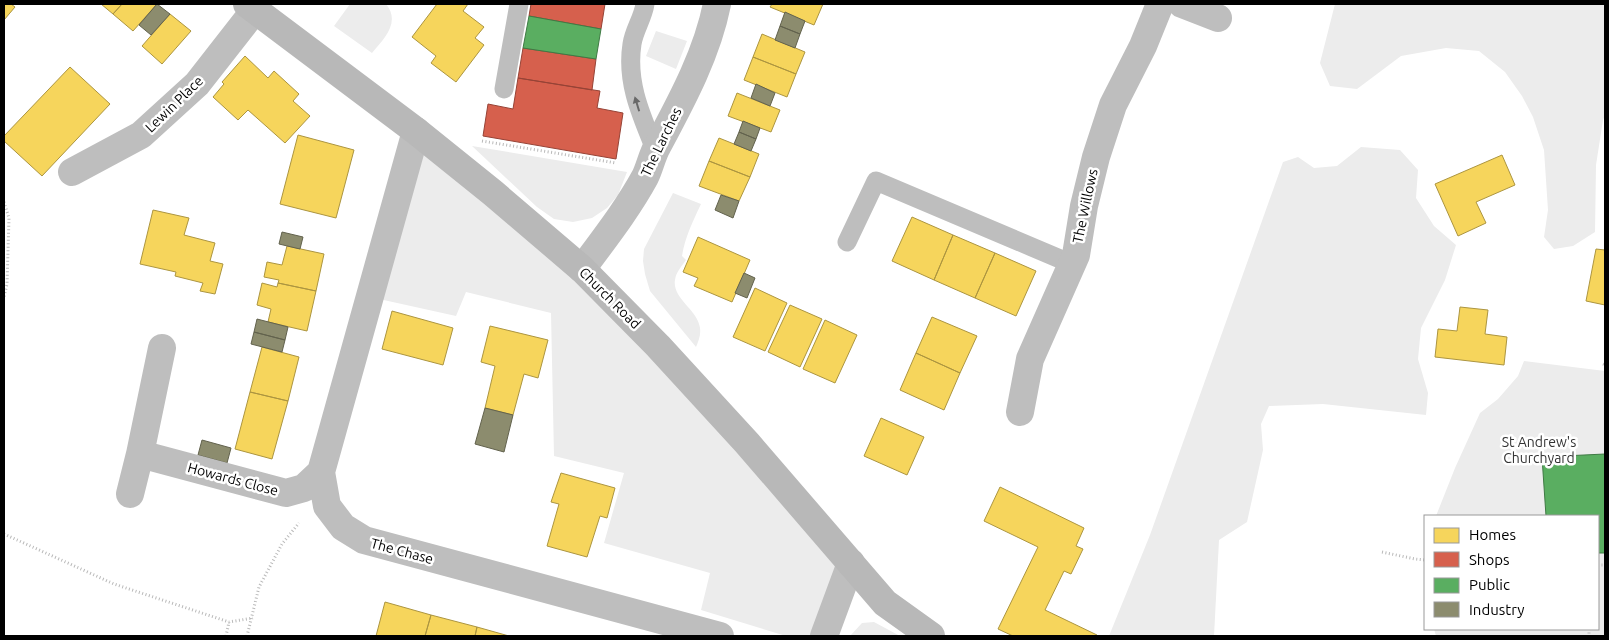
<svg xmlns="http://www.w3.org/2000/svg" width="1609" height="640" font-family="Ubuntu,sans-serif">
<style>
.green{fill:#ececec}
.homes{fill:#f6d55c;stroke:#ac9540}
.shops{fill:#d6604d;stroke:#964336}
.public{fill:#5aae61;stroke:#3f7a44}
.industry{fill:#8c8c6e;stroke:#62624d}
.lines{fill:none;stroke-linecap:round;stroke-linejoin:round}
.path{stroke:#b9b9b9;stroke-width:3;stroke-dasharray:1 2.5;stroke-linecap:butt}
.lane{stroke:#bebebe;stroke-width:19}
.street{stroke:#bebebe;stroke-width:28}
.secondary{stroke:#b8b8b8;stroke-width:28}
.oneway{fill:#686868}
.labels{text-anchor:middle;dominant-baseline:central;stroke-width:5;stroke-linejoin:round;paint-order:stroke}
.street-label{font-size:14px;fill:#000;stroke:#fff}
.park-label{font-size:14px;fill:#333;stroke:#fff}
</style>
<rect width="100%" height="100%" fill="#fff"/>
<path class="green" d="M350,4H386C401,22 384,39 372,53L334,26Z
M1335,4H1605V115L1603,120L1596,165L1595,232L1573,246L1554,249L1544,237L1548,210L1544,150L1533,117L1522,96L1505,72L1479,51L1446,48L1401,56L1357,89L1330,86L1320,63Z
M656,31L687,41L676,69L646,56Z
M416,131L582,269L851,563L815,636H786L701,610L710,573L604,543L624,473L554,456L551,313L466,292L456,316L370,297Z
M472,146L627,172L618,195L607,208L592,218L573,222L554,219L537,207Z
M1361,147L1400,150L1418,170L1416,198L1434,226L1456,245L1445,280L1421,328L1418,359L1428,393L1426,415L1323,404L1269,406L1261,424L1263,450L1247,522L1219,540L1214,636H1109L1150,535L1283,162L1298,157L1314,168L1337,166Z
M673,193L701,204C693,221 685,237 682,256L686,260C682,266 676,272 675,280C672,297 695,309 699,324C702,332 699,340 696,347L650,291L645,274L643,261L644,249Z
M1524,361L1605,371V636H1436L1434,629H1598V516H1436L1455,468L1480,413L1498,399L1518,376Z
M874,622L900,636H850L862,623Z"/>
<path class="homes" d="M4,4H11L15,7L4,20Z
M101,4H122L113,14Z
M122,4H157L133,31L113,14Z
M437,4H468L463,11L484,27L475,38L484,45L456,82L431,63L436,56L412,37Z
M772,4H823L814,25L770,7Z
M170,14L191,31L162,64L142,46Z
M762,34L805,52L796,74L753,57Z
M245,56L268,78L274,71L299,94L293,101L310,116L285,143L248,110L238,120L213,97L224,84L222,82Z
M753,57L796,74L787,97L744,80Z
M70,67L110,104L42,176L4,141V136Z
M737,93L780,110L771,132L728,116Z
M298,135L354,150L336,218L280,204Z
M719,138L759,154L750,177L709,161Z
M1502,155L1515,185L1476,202L1486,223L1458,236L1435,184Z
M709,161L750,177L739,201L699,186Z
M153,210L189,218L184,235L215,243L210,261L223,264L215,294L200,291L203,283L175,276L176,272L140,264Z
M912,217L953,235L934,280L892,261Z
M953,235L995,253L975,298L934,280Z
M698,237L750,260L732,302L694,286L698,278L683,272Z
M287,246L324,254L316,291L278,283L279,280L264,277L267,262L282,265Z
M1596,249L1605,250V305L1586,301Z
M995,253L1036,271L1016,316L975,298Z
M262,283L277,287L278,283L316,291L307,331L268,322L271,309L257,305Z
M755,288L787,303L765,351L733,337Z
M790,305L822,319L800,367L768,352Z
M1460,307L1488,310L1485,334L1507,337L1504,365L1435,357L1438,329L1457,331Z
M392,311L453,328L443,365L382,349Z
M932,317L977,336L960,373L916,353Z
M825,320L857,335L835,383L803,369Z
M490,326L548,340L538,378L524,374L513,415L485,408L495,366L481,362Z
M262,347L299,357L288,401L250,392Z
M916,353L960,373L944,410L900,390Z
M250,392L288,401L272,459L235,449Z
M881,418L924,437L907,475L864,456Z
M561,473L615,488L607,518L600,516L587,557L547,546L559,504L551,502Z
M1000,487L1084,528L1076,546L1083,549L1071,574L1064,571L1045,610L1097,635L1096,636H1013L998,629L1038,547L984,521Z
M385,602L431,615L425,636H376Z
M431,615L477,627L475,636H425Z
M477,627L509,636H475Z"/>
<path class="shops" d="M531,4H605L601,29L529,16Z
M523,48L596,59L592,90L518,78Z
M518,78L600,91L597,108L623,113L616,159L483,136L488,104L513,109Z"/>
<path class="public" d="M529,16L601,29L596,59L523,48Z
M1605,454V553H1598V516H1546L1542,457Z"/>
<path class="industry" d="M157,4L170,14L151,35L139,25Z
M785,12L805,21L800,34L780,26Z
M780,26L800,34L795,48L775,40Z
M756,84L775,93L770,106L751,98Z
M743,121L760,128L756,139L739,132Z
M739,132L756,139L751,151L734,144Z
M721,195L739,201L733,218L715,210Z
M282,232L303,237L300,249L279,244Z
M744,273L755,278L747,298L735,293Z
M257,319L288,327L285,340L254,332Z
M254,332L285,340L282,352L251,344Z
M485,408L513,415L504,452L475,444Z
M202,440L231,448L227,463L198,455Z"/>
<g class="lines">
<path class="path" d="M482,141L616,163
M4,202L9,218L7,284L4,297
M1603,364L1605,365
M4,534L114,584L229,622L253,618
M1382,552L1415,559L1425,560
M1598,565H1605
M1589,629V636
M226,636L229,622
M247,636L259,587L282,544L299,523"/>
<path class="lane" d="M645,4C643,18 634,30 632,44C626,82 641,115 655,149
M504,89L519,4
M847,242L876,181L1072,264"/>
<path class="street" d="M1182,4L1218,18
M416,131L321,472L327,506L343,527L364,540L720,636
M72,172L141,135L197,84L254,11
M582,269C604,239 627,210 645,177C650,167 652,155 658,145C682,100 707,54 717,4
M162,348L140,454L286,493L304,488L321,472
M1020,412L1030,359L1076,255L1084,206L1096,157L1113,105L1143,46L1160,4
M130,494L140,454
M824,636L851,563"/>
<path class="secondary" d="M247,4L416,131L493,193L582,269L658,346L747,443L885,603L931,636"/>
</g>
<defs><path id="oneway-solid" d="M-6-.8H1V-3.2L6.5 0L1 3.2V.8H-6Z" transform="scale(1.25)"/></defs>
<use class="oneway" href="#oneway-solid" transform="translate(637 104) rotate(-107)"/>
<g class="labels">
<g class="street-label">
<text transform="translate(174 104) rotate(-44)">Lewin Place</text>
<text transform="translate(661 142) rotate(-64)">The Larches</text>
<text transform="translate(1085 206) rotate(-78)">The Willows</text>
<text transform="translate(610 298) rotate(45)">Church Road</text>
<text transform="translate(233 479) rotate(15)">Howards Close</text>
<text transform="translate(402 551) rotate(15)">The Chase</text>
</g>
<g class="park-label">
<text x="1539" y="442">St Andrew's<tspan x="1539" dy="16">Churchyard</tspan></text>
</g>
</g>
<rect width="1609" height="640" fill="none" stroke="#000000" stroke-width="10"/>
<rect x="1424" y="515" width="175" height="115" fill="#ffffff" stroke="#999999"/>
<rect x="1434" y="528" width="25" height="15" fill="#f6d55c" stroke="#999999"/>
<text x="1469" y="540" font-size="15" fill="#000000">Homes</text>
<rect x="1434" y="552" width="25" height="15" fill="#d6604d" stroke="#999999"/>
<text x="1469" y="565" font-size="15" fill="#000000">Shops</text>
<rect x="1434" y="578" width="25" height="15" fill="#5aae61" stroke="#999999"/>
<text x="1469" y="590" font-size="15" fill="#000000">Public</text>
<rect x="1434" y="602" width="25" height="15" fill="#8c8c6e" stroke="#999999"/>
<text x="1469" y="615" font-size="15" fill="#000000">Industry</text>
</svg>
